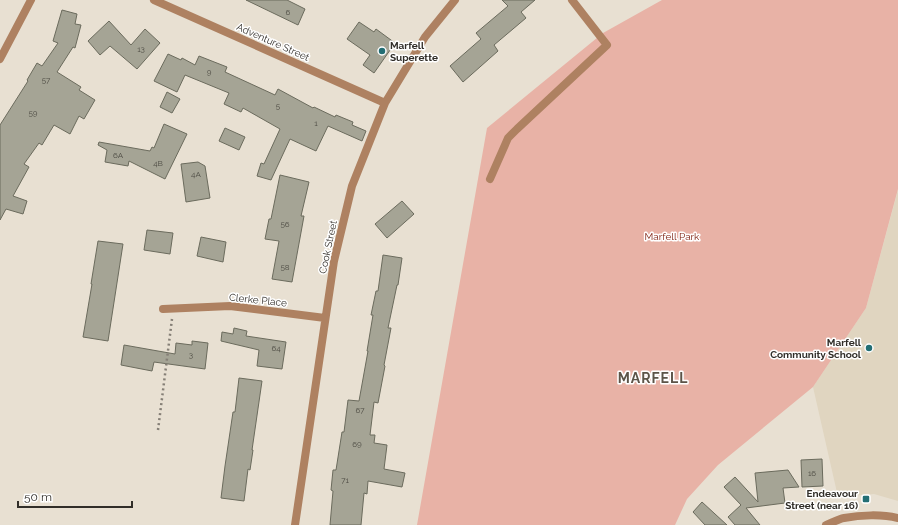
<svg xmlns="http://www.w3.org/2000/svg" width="898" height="525" font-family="Raleway,sans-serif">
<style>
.built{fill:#e0d5c0}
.green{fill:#e8b2a6}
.building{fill:#a5a495;stroke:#6b6b5d}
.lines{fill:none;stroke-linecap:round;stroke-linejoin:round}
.path{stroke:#857f76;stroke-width:2.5;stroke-dasharray:2 3;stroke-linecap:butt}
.service{stroke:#ae8161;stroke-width:8}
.minor{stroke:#ae8161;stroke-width:8}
.poi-dot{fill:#236e74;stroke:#fff;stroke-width:1.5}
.labels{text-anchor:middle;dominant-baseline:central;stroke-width:3;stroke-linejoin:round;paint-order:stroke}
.number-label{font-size:8px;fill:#4e4c44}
.street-label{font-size:10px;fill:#312e29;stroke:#fff}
.poi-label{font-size:10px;font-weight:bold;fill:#312e29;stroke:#fff;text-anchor:end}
.park-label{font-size:10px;fill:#7f2212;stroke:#fff}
.district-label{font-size:14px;font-weight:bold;letter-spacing:1px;fill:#5c5448;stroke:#fff}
</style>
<rect width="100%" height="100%" fill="#e8e0d2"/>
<path class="built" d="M898,190V501L874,494L838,497L813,387L866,308Z"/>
<path class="green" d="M662,0H898V189L866,308L813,387L718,465L687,499L675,525H417L487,128L603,33Z"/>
<path class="building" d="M246,0H287L305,9L298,25Z
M502,0H535L521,12L526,18L494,45L498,51L463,82L450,66L481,39L476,33L508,6Z
M62,10L77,14L75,24L81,25L75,48L73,47L57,72L81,87L79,90L95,100L84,119L79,116L70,134L54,125L42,145L39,143L24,164L29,167L13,196L27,201L23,214L6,209L0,220V125L28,81L27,80L37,63L42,66L58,43L53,41Z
M109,21L131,45L145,29L160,43L137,69L110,46L100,55L88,41Z
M359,22L374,32L376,29L395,43L374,73L363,65L370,55L347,39Z
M168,54L181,60L182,58L195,65L199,56L227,67L225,72L275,95L278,89L313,108L314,107L335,117L336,115L353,122L352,125L366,131L362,141L328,126L316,151L290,139L271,180L257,176L261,163L264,164L280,129L243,108L241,112L224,104L229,93L185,75L177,92L154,81Z
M167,92L180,99L172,113L160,107Z
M164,124L187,134L165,179L129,161L128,166L105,162L107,150L98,145L99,142L150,151L152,147L154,148Z
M225,128L245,137L239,150L219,141Z
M198,162L205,166L210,198L186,202L181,164Z
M280,175L309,182L301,216H304L292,282L272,279L279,241L265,239L269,219H271Z
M402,201L414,214L387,238L375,224Z
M147,230L173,233L170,254L144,250Z
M201,237L226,242L223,262L197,256Z
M98,241L123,244L108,341L83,337L92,284H91Z
M383,255L402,258L398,285H397L388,328H391L384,365L385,366L378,403L374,402L370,435H375L374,443L387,445L384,469L405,473L402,487L368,481L367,494L364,493L361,525H330L333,491L331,490L333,470H336L342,432H344L348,400L359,401L368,351H367L373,315H371L376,291H378Z
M234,328L247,331L246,336L286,342L282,369L257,366L259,350L221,341L222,332L233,334Z
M192,341L208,343L205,369L154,362L152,371L121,365L124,345L175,354L176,343L192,345Z
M239,378L262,381L252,450H253L250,470L248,469L244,501L221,498L225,466L233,412H235Z
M822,459L823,486L802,487L801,460Z
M788,470L799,487L783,488L785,503L746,508L760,525H735L728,517L741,505L724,487L735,477L758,502L755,473Z
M702,502L727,525H705L693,512Z"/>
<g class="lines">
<path class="path" d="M158,430L172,319"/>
<path class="service" d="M490,179L508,138L517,129L607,45L572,0"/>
<path class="minor" d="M154,0L385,103
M0,59L31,0
M163,309L230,306L325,318
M295,525L334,261L352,186L385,103L425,37L455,0
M826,525C832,523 838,519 844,518C860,515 882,514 898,518"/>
</g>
<g class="poi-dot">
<circle cx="382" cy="51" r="4"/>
<circle cx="869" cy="348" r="4"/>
<rect x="862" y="495" width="8" height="8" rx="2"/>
</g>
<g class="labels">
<g class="number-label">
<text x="288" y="12">6</text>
<text x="141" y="49">13</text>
<text x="209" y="72">9</text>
<text x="46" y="80">57</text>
<text x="278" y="106">5</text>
<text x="33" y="113">59</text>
<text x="316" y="123">1</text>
<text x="118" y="155">6A</text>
<text x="158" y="163">4B</text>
<text x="196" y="174">4A</text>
<text x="285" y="224">56</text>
<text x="285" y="267">58</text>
<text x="276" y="348">64</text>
<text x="191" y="355">3</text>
<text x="360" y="410">67</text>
<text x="357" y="444">69</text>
<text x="812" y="473">16</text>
<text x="345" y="480">71</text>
</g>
<g class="street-label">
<text transform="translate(273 42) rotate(24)">Adventure Street</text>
<text transform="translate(328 247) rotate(-78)">Cook Street</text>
<text transform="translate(258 300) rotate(6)">Clerke Place</text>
</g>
<g class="poi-label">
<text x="390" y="45" text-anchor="start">Marfell<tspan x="390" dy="12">Superette</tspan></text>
<text x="861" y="342">Marfell<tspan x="861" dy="12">Community School</tspan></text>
<text x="858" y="493">Endeavour<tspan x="858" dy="12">Street (near 16)</tspan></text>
</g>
<g class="park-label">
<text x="672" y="236">Marfell Park</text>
</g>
<g class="district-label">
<text x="653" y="378">MARFELL</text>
</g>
</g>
<path d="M18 501v6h114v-6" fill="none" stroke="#312e29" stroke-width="2"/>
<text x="24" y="501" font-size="12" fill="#312e29" stroke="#ffffff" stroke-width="3" paint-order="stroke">50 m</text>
</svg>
